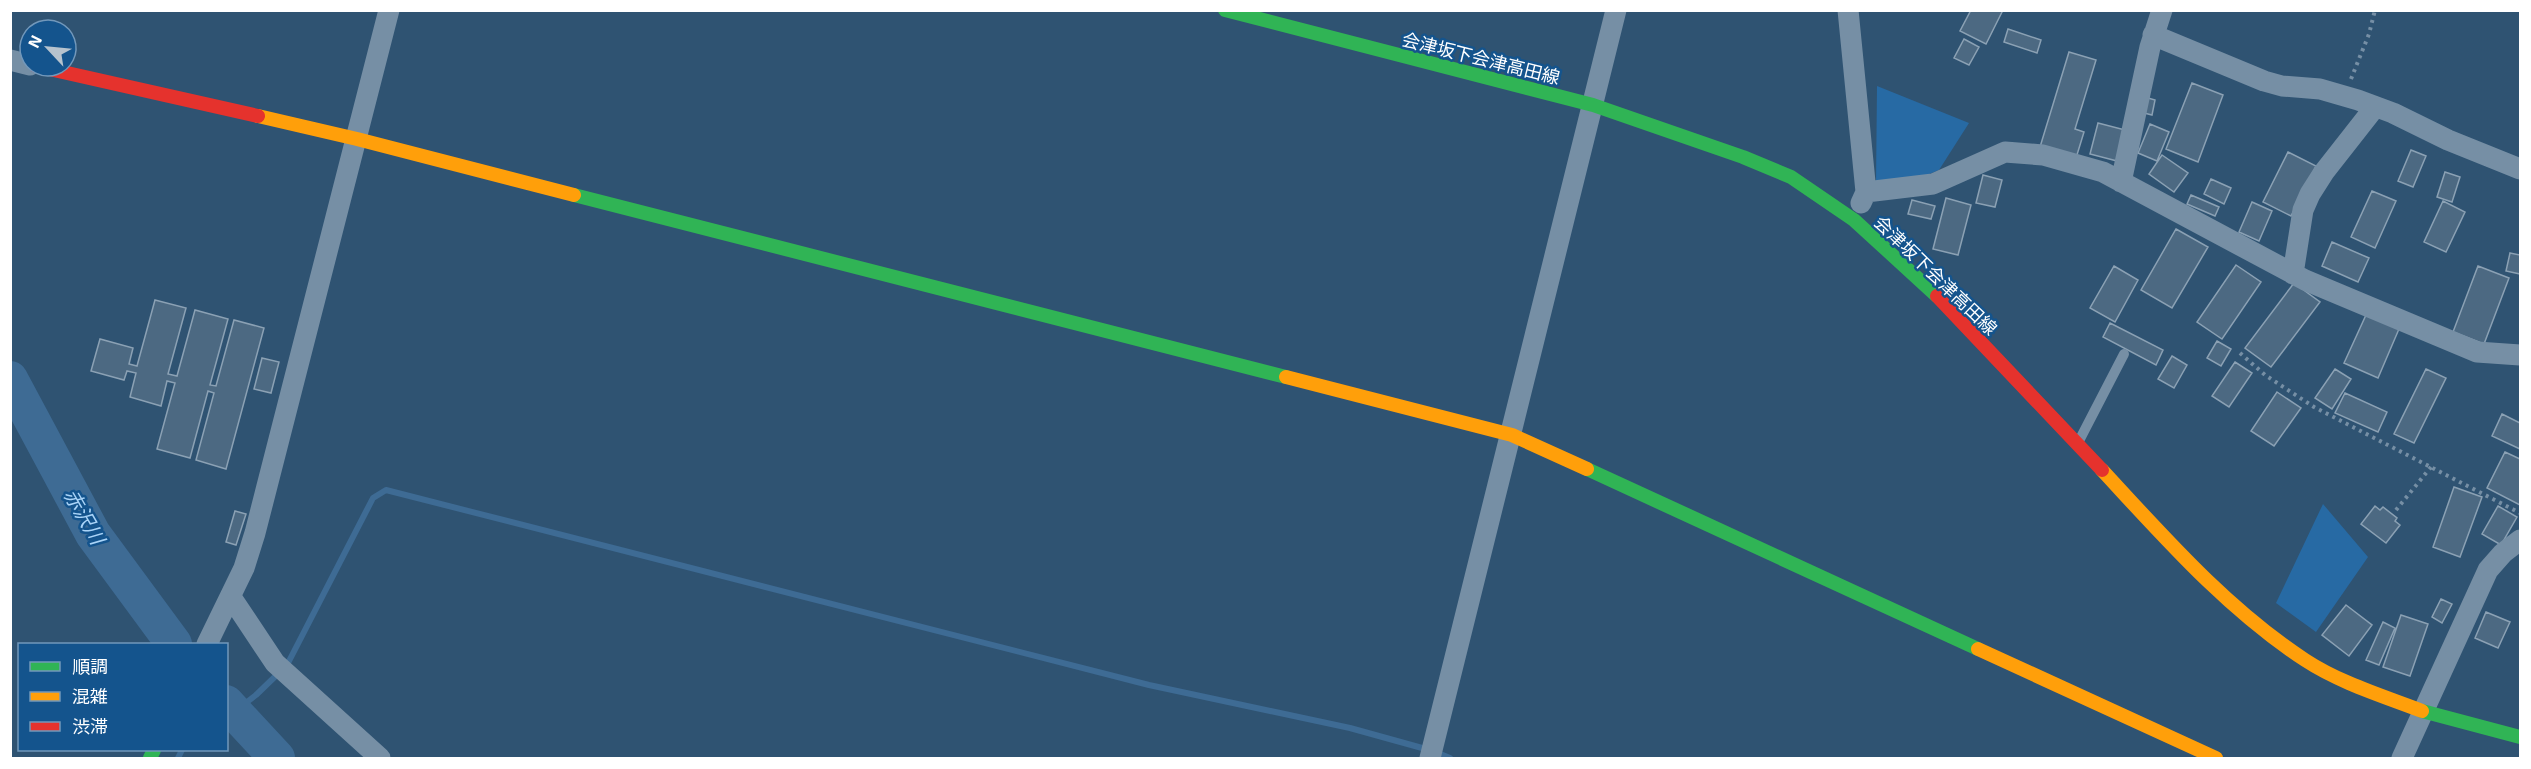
<svg xmlns="http://www.w3.org/2000/svg" width="2531" height="769" font-family="'Exo 2','Noto Sans JP',sans-serif">
<style>
.green{fill:#276aa4}
.lines{fill:none;stroke-linecap:round;stroke-linejoin:round}
.stream{stroke:#3e6b94;stroke-width:6}
.river{stroke:#3e6b94;stroke-width:36}
.building{fill:#4c6982;stroke:#8ba1b4;stroke-width:1.5}
.path{stroke:#768fa5;stroke-width:4;stroke-dasharray:3 4.5;stroke-linecap:butt}
.lane{stroke:#768fa5;stroke-width:10}
.street{stroke:#768fa5;stroke-width:21}
.fast{stroke:#30b455;stroke-width:14}
.slow{stroke:#ff9f0a;stroke-width:14}
.jam{stroke:#e5322d;stroke-width:14}
.labels{text-anchor:middle;dominant-baseline:central;stroke-width:5;stroke-linejoin:round;paint-order:stroke}
.street-label{font-size:18px;fill:#fff;stroke:#14548d}
.water-label{font-size:20px;font-style:italic;fill:#aad4f8;stroke:#14548d}
</style>
<rect width="100%" height="100%" fill="#2f5372"/>
<path class="green" d="M1877,86L1969,123L1939,170L1917,179L1876,183Z
M2323,504L2368,557L2316,632L2276,603Z"/>
<g class="lines">
<path class="stream" d="M234,712L256,695L287,665L373,498L386,490L1149,685L1350,728L1433,751L1450,758
M178,758L182,750"/>
<path class="river" d="M10,379L93,534L174,644
M226,703L277,758"/>
</g>
<path class="building" d="M1971,10H2003L1986,44L1960,31Z
M2008,29L2041,40L2037,53L2004,42Z
M1964,39L1979,47L1969,65L1954,58Z
M2069,52L2096,60L2075,129L2084,132L2076,158L2040,147Z
M2192,83L2223,95L2198,162L2166,149Z
M2148,98L2155,100L2152,115L2144,113Z
M2098,123L2129,131L2121,162L2090,154Z
M2150,124L2169,132L2157,161L2138,153Z
M2411,150L2426,156L2413,187L2398,181Z
M2288,152L2316,166L2291,216L2263,202Z
M2162,155L2188,173L2174,192L2149,174Z
M2445,172L2460,177L2452,202L2437,197Z
M1983,175L2002,180L1995,207L1976,203Z
M2211,179L2231,188L2224,204L2204,194Z
M2372,191L2396,201L2375,248L2351,237Z
M2191,195L2219,207L2215,216L2187,204Z
M1946,198L1971,205L1958,255L1933,249Z
M1912,200L1935,206L1931,219L1908,214Z
M2443,201L2465,212L2446,252L2424,242Z
M2252,202L2272,211L2259,241L2239,232Z
M2176,229L2208,247L2172,308L2141,290Z
M2332,242L2369,258L2358,282L2322,266Z
M2510,253L2520,255V274L2506,271Z
M2236,265L2261,282L2222,339L2197,322Z
M2114,266L2138,280L2115,322L2090,308Z
M2478,266L2509,278L2484,344L2453,332Z
M2294,283L2320,302L2271,367L2245,348Z
M155,300L186,308L168,374L177,376L195,310L228,319L210,385L216,386L234,320L264,328L226,469L196,460L214,393L208,391L190,458L157,449L175,383L167,381L161,406L130,397L136,373L127,371L124,380L91,371L100,339L133,348L129,364L137,366Z
M2366,315L2399,329L2378,378L2344,363Z
M2110,323L2163,350L2156,365L2103,337Z
M2217,341L2231,349L2221,366L2207,358Z
M2172,356L2187,365L2174,388L2158,379Z
M262,358L279,362L271,393L254,389Z
M2235,362L2252,373L2229,407L2212,396Z
M2335,369L2351,379L2332,409L2315,398Z
M2426,369L2446,378L2414,443L2394,434Z
M2277,392L2301,408L2274,446L2251,431Z
M2345,393L2387,412L2378,432L2335,413Z
M2502,414L2520,423V449L2492,436Z
M2505,452L2520,459V505L2487,488Z
M2454,487L2482,497L2460,557L2433,547Z
M2375,506L2380,510L2383,507L2397,518L2395,521L2400,525L2386,543L2361,524Z
M2498,506L2517,517L2501,545L2482,534Z
M235,511L246,514L236,545L226,542Z
M2441,599L2452,604L2442,623L2432,617Z
M2346,605L2372,625L2349,656L2322,635Z
M2486,612L2510,622L2498,648L2475,638Z
M2401,615L2428,624L2410,676L2383,667Z
M2383,622L2395,628L2379,665L2366,660Z"/>
<g class="lines">
<path class="path" d="M2351,79L2369,34L2375,10
M2240,353L2265,375L2314,407L2520,513
M2396,510L2431,467"/>
<path class="lane" d="M2080,439L2124,354"/>
<path class="street" d="M1848,10L1866,192L1861,203
M2153,35L2264,81L2282,86L2320,89L2358,100L2393,113L2448,140L2520,169
M10,60L30,65
M2121,182L2150,47L2162,10
M1866,192L1933,184L2005,152L2043,155L2103,172L2305,280L2477,352L2520,355
M2293,274L2303,210L2310,194L2324,172L2375,107
M231,597L275,663L380,758
M207,644L244,568L255,533L389,10
M1430,758L1616,10
M2402,758L2488,570L2503,553L2520,540"/>
<path class="fast" d="M1225,10L1593,105L1743,157L1791,177L1854,220L1937,296
M574,195L1286,377
M1587,469L1978,649
M2422,711L2520,737
M150,758L154,750"/>
<path class="slow" d="M258,116L357,139L574,195
M1286,377L1512,435L1587,469
M2102,470C2164,537 2227,609 2305,660C2340,683 2383,696 2422,711
M1978,649L2216,758"/>
<path class="jam" d="M36,66L258,116
M1937,296L2102,470"/>
</g>
<g class="labels">
<g class="street-label">
<text transform="translate(1481 58) rotate(14)">会津坂下会津高田線</text>
<text transform="translate(1936 275) rotate(44)">会津坂下会津高田線</text>
</g>
<g class="water-label">
<text transform="translate(85 516) rotate(60)">赤沢川</text>
</g>
</g>
<rect width="2531" height="769" fill="none" stroke="#ffffff" stroke-width="24"/>
<rect x="18" y="643" width="210" height="108" fill="#14548d" stroke="#7298bb" stroke-width="1.5"/>
<rect x="30" y="662" width="30" height="9" fill="#30b455" stroke="#7298bb" stroke-width="1.5"/>
<text x="72" y="673" font-size="18" fill="#ffffff">順調</text>
<rect x="30" y="692" width="30" height="9" fill="#ff9f0a" stroke="#7298bb" stroke-width="1.5"/>
<text x="72" y="703" font-size="18" fill="#ffffff">混雑</text>
<rect x="30" y="722" width="30" height="9" fill="#e5322d" stroke="#7298bb" stroke-width="1.5"/>
<text x="72" y="733" font-size="18" fill="#ffffff">渋滞</text>
<g transform="translate(48 48) rotate(296)"><circle r="28" fill="#14548d" stroke="#7298bb" stroke-width="1.5"/>
<path d="M0-4.5L10 22L0 15L-10 22Z" fill="#b6c3ce"/>
<text y="-9" font-size="16" font-weight="bold" text-anchor="middle" fill="#ffffff">N</text>
</g>
</svg>
